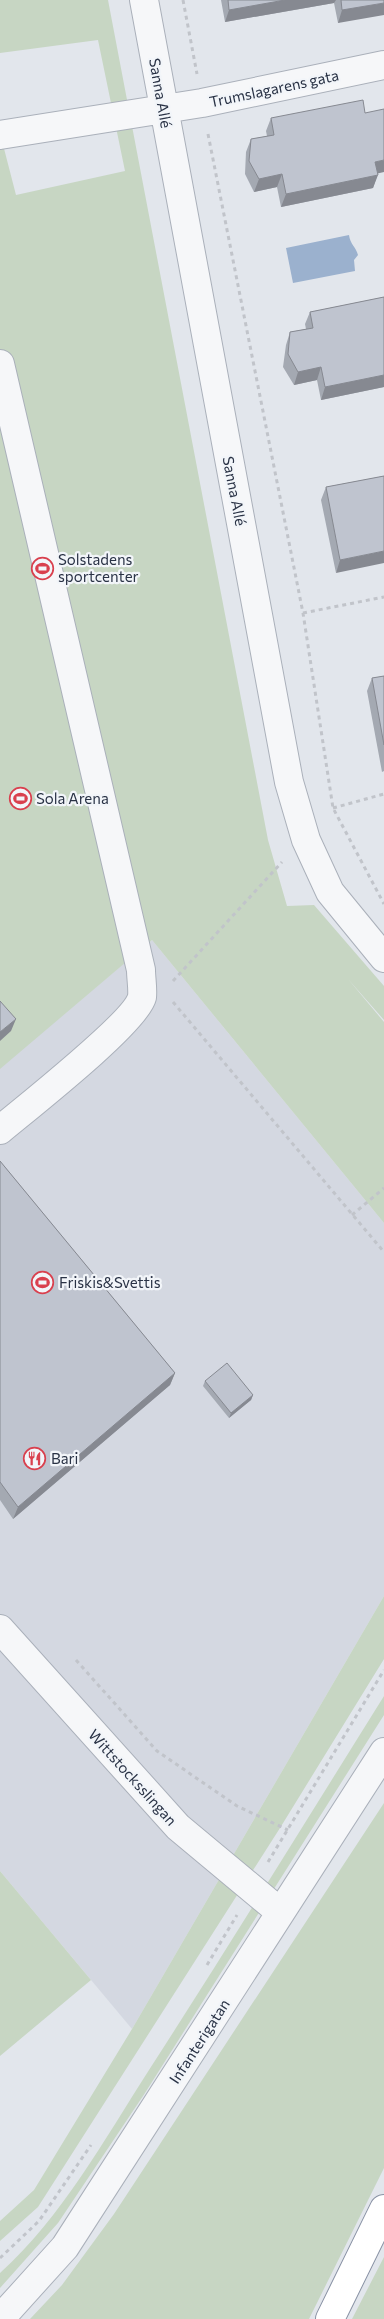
<svg xmlns="http://www.w3.org/2000/svg" width="384" height="2319" font-family="Commissioner,sans-serif">
<style>
.built{fill:#d4d8e1}
.green{fill:#c7d6c3}
.water{fill:#9bb1ce}
.lines{fill:none;stroke-linecap:round;stroke-linejoin:round}
.minor-casing{stroke:#aab0ba;stroke-width:30}
.highway-casing{stroke:#8992a4;stroke-width:30}
.path{stroke:#c1c4ca;stroke-width:3;stroke-dasharray:4 4;stroke-linecap:butt}
.minor{stroke:#f6f7f9;stroke-width:28}
.highway{stroke:#fff;stroke-width:28}
.wall{fill:#a4a9b2}
.shaded-wall{fill:#868991}
.building{fill:#bfc4cf;stroke:#868991}
.labels{text-anchor:middle;dominant-baseline:central;stroke-width:4.5;stroke-linejoin:round;paint-order:stroke}
.street-label{font-size:15px;fill:#293245;stroke:#f2f5f9}
.poi-label{font-size:15px;fill:#293245;stroke:#f2f5f9;text-anchor:start}
</style>
<rect width="100%" height="100%" fill="#e2e6ec"/>
<path class="built" d="M152,940L384,1223V1596L132,2029L0,1871V1067Z"/>
<path class="green" d="M0,0H108L268,840L287,906L314,905L384,986V1020L348,979L384,1022V1223L152,940L0,1069V133L16,195L125,171L98,40L0,53Z
M384,1596V1659L280,1828L38,2207L0,2241V2221L34,2190L132,2029Z
M384,1696V1715L145,2093L58,2223L0,2288V2273C62,2217 104,2140 149,2070C229,1946 306,1821 384,1696Z
M384,1803V2168L309,2319H30L62,2285L114,2214Z
M0,1871L91,1980L0,2056Z
M384,2257V2319H352Z"/>
<path class="water" d="M349,235C350,244 356,247 358,255L354,260L355,271L293,283L286,248Z"/>
<g class="lines">
<defs>
<path id="minor" d="M144,0L289,782L306,840L330,892L384,958
M0,135L202,103L384,65
M0,364L141,970C141,978 143,989 142,997C136,1022 25,1109 0,1130
M0,1629L178,1827L280,1912
M0,2319L65,2247L384,1752"/>
<path id="highway" d="M330,2319L384,2209"/>
</defs>
<use href="#minor" class="minor-casing"/>
<use href="#highway" class="highway-casing"/>
<path class="path" d="M183,0L197,74
M208,134L303,613L333,808L384,904
M303,613L384,597
M333,808L384,794
M173,981L282,862
M173,1002L384,1252
M352,1215L384,1188
M76,1660L157,1751L237,1806L288,1830
M268,1862L384,1670
M207,1965L237,1915
M0,2258L39,2221L91,2145"/>
<use href="#minor" class="minor"/>
<use href="#highway" class="highway"/>
</g>
<path class="wall" d="M221,0H384L338,23L334,3L225,22Z
M365,113L378,173L373,188L281,207L277,187L254,192L245,174L246,152L251,139L267,136L266,131L271,118Z
M384,297V387L321,400L317,380L294,385L283,367L286,345L290,332L306,329L305,324L310,312Z
M384,476L336,573L321,500L326,487Z
M384,676V771L382,772L367,691L372,678Z
M0,1161L175,1373L170,1385L13,1519L0,1500Z
M205,1381L253,1395L251,1400L229,1418L203,1386Z"/>
<path class="shaded-wall" d="M285,0H336L334,3L225,22L229,10Z
M384,3V15L338,23L342,10Z
M384,160V172L371,175L375,162Z
M282,174L277,187L254,192L259,179Z
M378,175L373,188L281,207L286,194Z
M321,367L317,380L294,385L298,372Z
M384,375V387L321,400L325,387Z
M384,551V563L336,573L340,560Z
M16,1019L11,1031L0,1041V1032Z
M175,1373L170,1385L13,1519L18,1507Z
M253,1395L251,1400L229,1418L231,1413Z"/>
<path class="building" d="M228,0H285L229,10Z
M341,0H384V3L342,10Z
M363,100L365,113L384,109V160L375,162L378,175L286,194L282,174L259,179L249,161L251,139L274,135L271,118Z
M384,297V375L325,387L321,367L298,372L288,354L290,332L313,328L310,312Z
M384,476V551L340,560L326,487Z
M384,676V745L372,678Z
M0,1001L16,1019L0,1032Z
M0,1161L175,1373L18,1507L0,1482Z
M227,1363L253,1395L231,1413L205,1381Z"/>
<defs>
<symbol id="stadium-ring" viewBox="-11 -11 22 22"><circle r="9.5" fill="#f2f5f9" stroke="#d9404e" stroke-width="1.5"/><path d="M0-5a6.5 5 0 1 0 0 10a6.5 5 0 1 0 0-10ZM-3.5-1.8h7v3.6h-7Z" fill="#d9404e"/></symbol>
<symbol id="restaurant-ring" viewBox="-11 -11 22 22"><circle r="9.5" fill="#f2f5f9" stroke="#d9404e" stroke-width="1.5"/><path d="M-5-6h1v4h1v-4h1v4h1v-4h1v5L-1.5 .5V6h-2V.5L-5-1ZM5-6V6H3V1.5H1.5Q1.5-4 5-6Z" fill="#d9404e"/></symbol>
</defs>
<g fill-rule="evenodd">
<use href="#stadium-ring" x="30" y="556" width="25" height="25"/>
<use href="#stadium-ring" x="8" y="786" width="25" height="25"/>
<use href="#stadium-ring" x="30" y="1270" width="25" height="25"/>
<use href="#restaurant-ring" x="22" y="1446" width="25" height="25"/>
</g>
<g class="labels">
<g class="street-label">
<text transform="translate(274 88) rotate(-12)">Trumslagarens gata</text>
<text transform="translate(161 93) rotate(80)">Sanna Allé</text>
<text transform="translate(235 491) rotate(79)">Sanna Allé</text>
<text transform="translate(133 1777) rotate(48)">Wittstocksslingan</text>
<text transform="translate(199 2041) rotate(-57)">Infanterigatan</text>
</g>
<g class="poi-label">
<text x="58" y="559">Solstadens<tspan x="58" dy="17">sportcenter</tspan></text>
<text x="36" y="798">Sola Arena</text>
<text x="59" y="1282">Friskis&amp;Svettis</text>
<text x="51" y="1458">Bari</text>
</g>
</g>
</svg>
